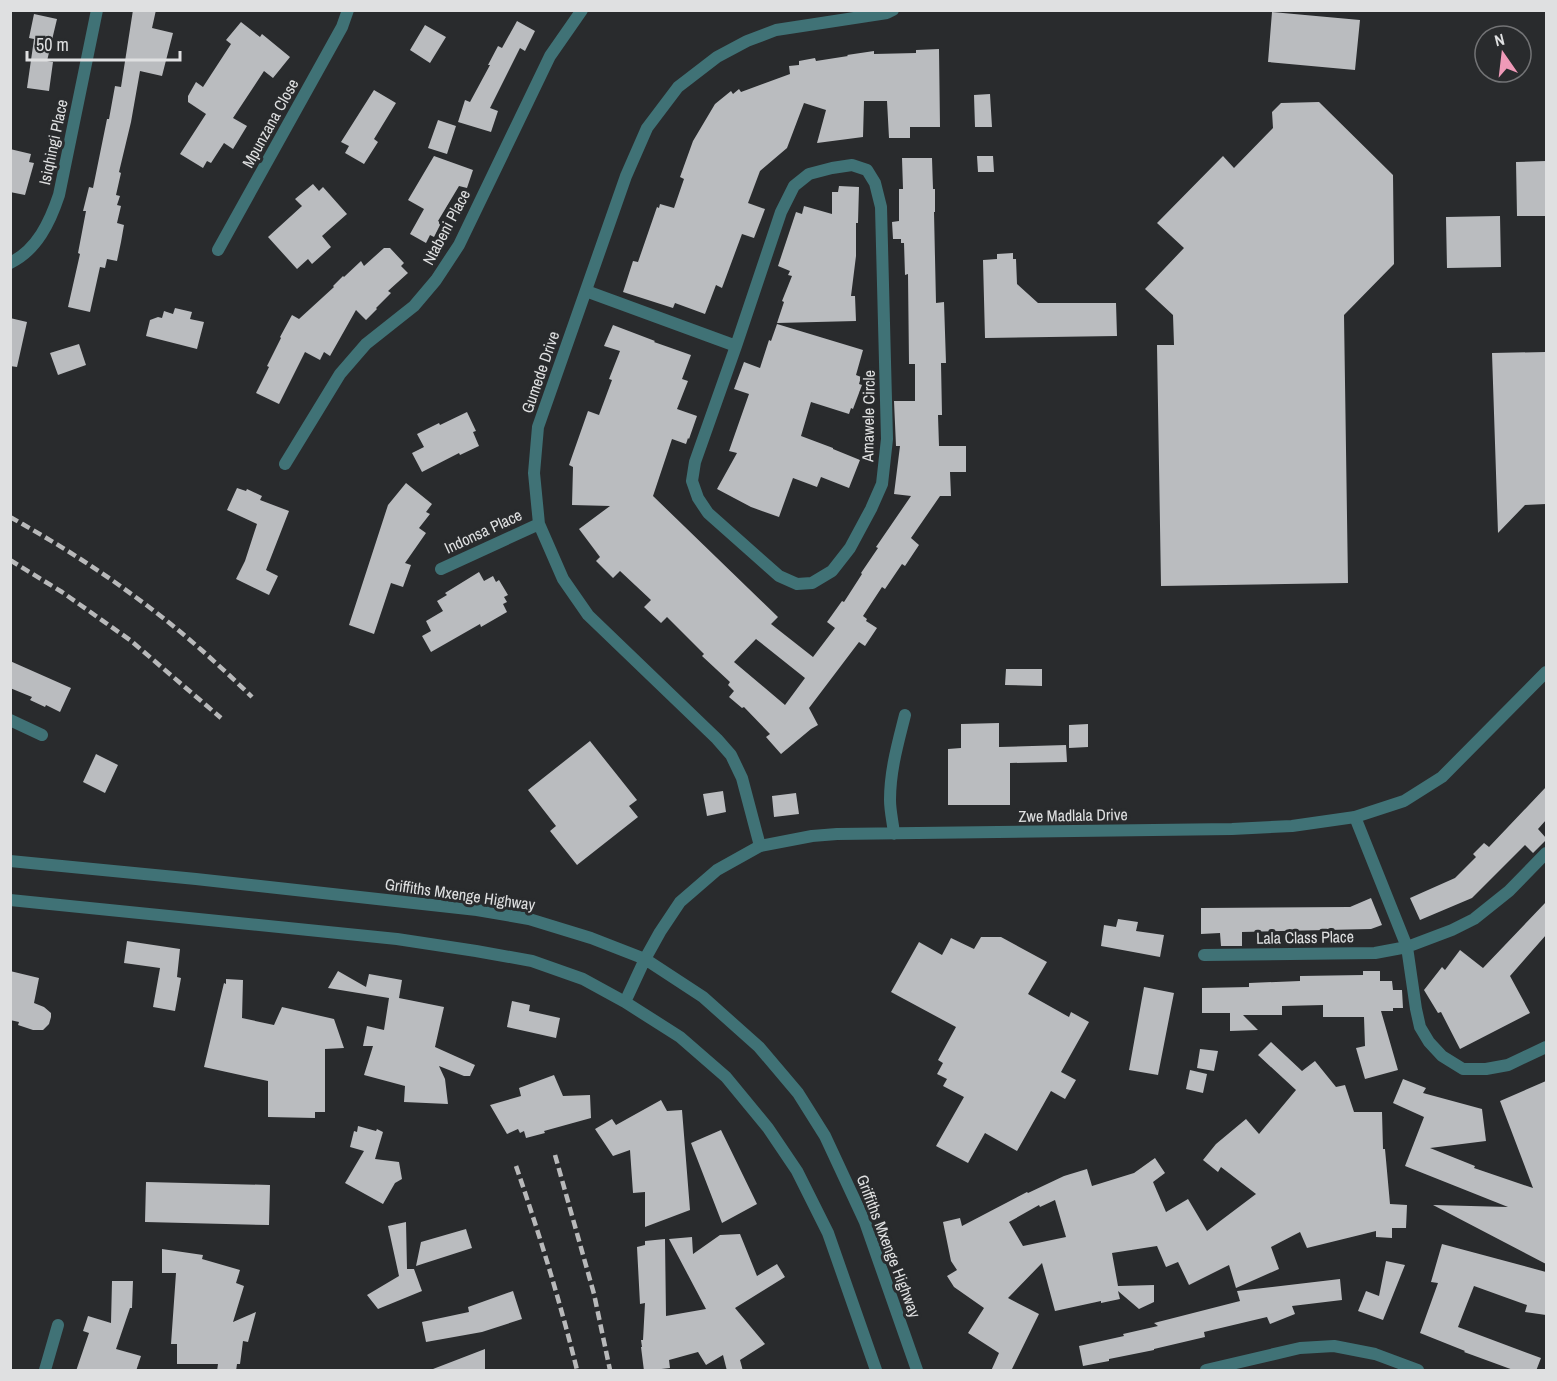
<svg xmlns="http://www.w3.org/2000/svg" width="1557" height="1381" font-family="'Archivo Narrow',sans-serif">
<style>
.building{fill:#babcbf;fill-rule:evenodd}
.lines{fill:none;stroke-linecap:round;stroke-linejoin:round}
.minor{stroke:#407276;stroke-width:12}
.tertiary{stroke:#407276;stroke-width:12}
.rail{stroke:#b8b9ba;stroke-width:4.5;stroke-dasharray:9 4.5;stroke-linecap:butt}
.labels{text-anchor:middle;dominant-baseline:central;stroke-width:6;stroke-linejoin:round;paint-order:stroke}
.street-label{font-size:16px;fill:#dfe0e1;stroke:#292b2d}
</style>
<rect width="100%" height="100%" fill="#292b2d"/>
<path class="building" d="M133,10H156L152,28L173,33L162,76L140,71L131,122L119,172L121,173L116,195L120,196L117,205L121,206L117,223L124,225L121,242L117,261L107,259L105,268L100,267L90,312L68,307L80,254L78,253L86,211H83L89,187L93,188L107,119H109L115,86L121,87Z
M1272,12L1360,20L1355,70L1268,62Z
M34,14L57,19L47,61L53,62L49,91L27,88L34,39L29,38Z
M517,21L535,31L525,51L520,48L490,108L498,111L491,132L458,122L465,100L470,102L490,65H488L498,46L502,48Z
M241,22L260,37L262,34L290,57L273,78L264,71L233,118L247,126L233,149L224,143L211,163L207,161L203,168L180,154L206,114L188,102V96L196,82L203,87L231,44L226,40Z
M425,25L446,37L430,63L410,50Z
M939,49L940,127H910V138H889L887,101H864L863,137L817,143L826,110L804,103L787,148L760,171L748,203L765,209L754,238L742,234L722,288L716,285L705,314L675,303L673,308L623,292L633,261L638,262L657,207L659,208L660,204L674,208L684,179L680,177L693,141L715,104L731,91L733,94L739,89L741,92L790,74L789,66L799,65V61L815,58L816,61L848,56L847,55L874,51V54L916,53V50Z
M374,90L396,103L374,139L378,142L364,164L345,153L349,146L341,142Z
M990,94L992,127H975L974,95Z
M1319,102L1393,175L1394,264L1344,315L1348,583L1161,586L1157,345H1174L1173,315L1145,289L1184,248L1157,223L1223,156L1234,168L1273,128L1272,112L1281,103Z
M438,120L456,126L447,154L428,148Z
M10,149L31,154L29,162L34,163L25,195L10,192Z
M434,156L473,170L467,188L459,186L438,221L441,223L434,237L430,235L426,243L410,234L424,209L408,200Z
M977,156H993L994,172H978Z
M902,158H932L933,189H935V212H934L936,303L944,302L946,363H941L942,415H938L939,446H966V472H950L951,496H940L911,538L919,545L905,566L902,564L885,589L882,587L863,616L867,619L866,621L877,628L865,646L859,642L809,708L818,725L811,729L781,754L766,737L770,734L744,707L742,708L729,697L734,691L728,685L730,682L702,656L704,654L667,617L661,623L644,607L651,600L620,571L613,578L596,561L600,557L579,529L610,506L572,505L573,467L569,465L588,411L599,415L612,380L609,379L620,351L604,346L613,325L655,341L654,342L691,355L682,379L688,381L677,409L697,416L689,439L688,438L686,444L672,439L653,496L778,617L771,624L813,657L835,628L827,622L842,601L844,602L862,574L861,573L878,548L876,547L911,496L894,494L900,446H896L894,401H915V364H909L908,274L905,275L904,243H901V239H893L892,222L899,221V189H903ZM756,639L805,678L785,705L734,662Z
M1546,161V216H1517L1516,162Z
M313,184L319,191L323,187L347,214L322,236L331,247L312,264L308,259L297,269L268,237L302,206L295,199Z
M839,186L859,187L858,223H856V256L851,296H855L856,321L777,323L784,302L782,301L792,276L788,275L790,271L778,266L796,212L802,214L804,206L832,214V192H838Z
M1500,216L1501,267L1447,268L1446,217Z
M384,248H390L404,263L401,266L408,273L388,291L391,293L376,308L377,309L366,320L356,310L330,356L324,352L320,360L305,352L279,404L256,393L269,367L267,366L281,338L280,337L292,315L299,319L334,287L333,286L343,276L344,277L361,261L364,266Z
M1013,253V259H1016L1017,284L1038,303H1116L1117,336L985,338L983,260L997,259V254Z
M175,308L192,312L190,319L204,322L197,349L146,336L150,320L158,317L162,318L164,311L173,314Z
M10,318L27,322L17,367L10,366Z
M777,324L863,350L856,375L861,377L859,384L862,385L853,409L851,408L849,414L811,402L801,436L833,448V449L860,460L849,488L821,477L817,487L793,478L779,517L751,507L717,489L737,453L729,451L749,394L734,389L744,362L760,368L769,340L771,341Z
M79,344L86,365L58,375L50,353Z
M1546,352V504L1525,505L1498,533L1492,353Z
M467,412L476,431L473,432L479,446L460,455L459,453L422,472L412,453L424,447L417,434L439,423L440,425Z
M406,483L432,504L426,512L430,514L419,528L426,533L405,563L411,565L403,587L391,583L374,634L349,625L388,505Z
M237,488L246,491L247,489L262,496L260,500L289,511L266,570L278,576L269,595L236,579L245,561L257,524L227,510Z
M479,572L484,581L493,576L496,582L499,580L508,595L504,597L507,602L503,604L507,612L481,627L480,624L431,652L422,636L431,631L426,621L443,611L437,601L447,595L445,593Z
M10,661L71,688L60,712L46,705L45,707L30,700L32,697L10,688Z
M1006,669H1042V686L1005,685Z
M999,723V747L1066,745L1067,762L1010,763V805H948V749L961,748V724Z
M1088,724V747L1069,748V725Z
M590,741L637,800L629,806L638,817L577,865L550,831L556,826L528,790Z
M96,754L118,765L105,793L83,782Z
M1546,787V820L1538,829L1546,838V840L1533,853L1525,845L1472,898L1420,920L1410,898L1455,878L1476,857L1473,854L1484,843L1489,847Z
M723,791L726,812L707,816L703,794Z
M796,793L799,814L774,817L772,796Z
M1371,898L1382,925L1371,929L1242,932V946H1221L1220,933L1201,934V908L1350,907Z
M1546,902V935L1510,976L1530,1013L1460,1049L1441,1012L1438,1013L1424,990L1442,967L1445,970L1460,950L1483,968Z
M1118,919L1138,922L1136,931L1164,935L1160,957L1101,946L1104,925L1116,927Z
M981,937H1001L1047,962L1028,994L1069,1017L1071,1012L1089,1022L1061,1072L1076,1080L1065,1099L1051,1091L1017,1151L985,1133L968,1163L936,1146L964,1097L943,1086L947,1079L937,1074L943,1063L938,1060L956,1027L891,992L919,942L942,955L951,938L974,949Z
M127,941L180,949L177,977L181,978L175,1011L153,1007L160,968L124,963Z
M10,971L39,978L34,1003L44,1007L51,1013V1017L49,1024L43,1030H33L18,1025L19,1022L10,1020Z
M338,971L366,987L369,974L402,980L399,998L444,1007L435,1047L475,1065L470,1076H464L439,1066L445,1079L448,1104L404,1102L405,1086L364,1075L373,1046H363L367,1026L384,1030L389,998L328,988Z
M1363,971H1380V981H1392L1393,990H1402L1403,1008H1393V1011H1381L1398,1070L1365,1079L1356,1048L1365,1046L1364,1017H1323V1005L1282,1006V1015H1243L1258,1030L1230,1031V1013H1202V988L1249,987V983L1300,981V976L1363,975Z
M226,979L243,980L242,1018L274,1025L282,1007L334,1019L344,1048L325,1049V1112H315V1118L268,1117V1081L204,1067L224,983L226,984Z
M1144,987L1174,993L1158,1075L1129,1070Z
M512,1001L530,1005L529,1011L560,1018L556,1038L507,1027Z
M1271,1042L1302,1071L1315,1061L1336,1087L1345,1085L1354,1112H1382L1383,1149H1385L1390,1204L1407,1205L1406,1228H1392V1238L1376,1237V1231L1307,1248L1300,1232L1271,1247L1279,1269L1236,1288L1229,1265L1189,1285L1178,1262L1166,1267L1157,1246L1112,1253L1118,1286L1154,1285V1302L1139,1309L1118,1291L1120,1299L1101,1303V1301L1055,1311L1042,1263L1008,1298L1039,1314L1011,1371H991L999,1353L968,1333L984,1308L954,1287L947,1276L957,1270L951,1261L943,1222L960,1218L962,1226L1027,1192L1028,1193L1064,1176L1087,1169L1092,1186L1134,1173L1155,1158L1165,1173L1153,1182L1166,1212L1188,1199L1207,1231L1256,1194L1221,1167L1218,1172L1203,1160L1216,1144L1246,1119L1259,1134L1296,1090L1258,1055ZM1055,1200L1066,1237L1023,1246L1009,1222L1039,1205L1040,1207Z
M1200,1049L1218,1051L1214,1071L1197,1068Z
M1190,1070L1207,1074L1203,1093L1186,1089Z
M554,1075L563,1096L590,1095L591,1118L544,1131L545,1133L526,1138L524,1131L520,1133L518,1129L507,1134L490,1105L521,1096L519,1088Z
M1403,1079L1426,1088L1423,1093L1482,1109L1486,1141L1430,1148L1475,1166L1474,1168L1533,1188L1500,1101L1546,1081V1264L1433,1205L1508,1207L1405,1166L1424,1117L1393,1103Z
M661,1100L667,1111L682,1110L690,1210L645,1227V1192L633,1193L630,1150L613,1156L595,1129L612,1119L616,1125Z
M358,1126L376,1131L377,1129L383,1132L375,1159L399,1162L402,1179L395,1183L383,1204L345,1183L364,1151L350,1147L354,1131L357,1132Z
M721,1130L757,1204L722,1223L691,1143Z
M146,1182L270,1185L269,1225L145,1222Z
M406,1222L407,1269H414L422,1291L378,1309L367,1295L399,1276L388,1226Z
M466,1229L472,1248L416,1266L421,1242Z
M740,1234L757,1276L777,1264L785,1277L735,1308L765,1344L740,1360L743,1371H727L723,1355L706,1365L698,1352L669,1360L670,1368L644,1371L641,1347H642L641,1340H643L645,1303L640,1304L637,1247L645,1245V1241L665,1239L666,1316L706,1309L669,1239L692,1237L693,1254L720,1235Z
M1442,1244L1546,1272V1315L1525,1312L1527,1305L1474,1286L1458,1327L1541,1358L1536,1371H1516L1464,1352L1465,1351L1420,1333L1438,1283L1431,1282Z
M162,1249L203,1255L202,1259L240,1270L236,1283L244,1286L233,1322L256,1312L248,1342L243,1341L240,1364H237L236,1371H217L218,1364H177V1344H171L176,1273H162Z
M1386,1261L1405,1265L1383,1320L1358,1311L1366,1291L1379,1296Z
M1340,1279L1342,1300L1292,1306L1295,1314L1270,1324L1267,1317L1204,1332L1205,1337L1154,1349V1350L1109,1359V1361L1083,1366L1079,1346L1124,1336L1123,1334L1158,1326L1154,1323L1240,1301L1237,1291Z
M112,1281H133L132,1308H130L116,1349L141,1356L136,1371H76L89,1333L83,1331L88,1316L111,1323Z
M513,1291L522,1319L482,1332L426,1342L422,1322L469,1312L468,1307Z
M485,1349V1371H433V1369Z"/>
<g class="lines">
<path class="minor" d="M852,165L867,170L875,183L881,207L887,439L882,484L871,509L850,548L832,571L812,583L797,584L779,576L708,513L698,498L692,481L695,462L736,346L781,212L794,186L809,174L832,168Z
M218,250L342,27L348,10
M10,263C37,250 50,222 59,195L97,10
M586,291L736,346
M285,464L340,374L366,344L414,306L436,280L459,245L550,56L582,10
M441,569L539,524
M10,720L42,735
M1355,817L1407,947L1416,1009L1420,1027L1429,1042L1442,1056L1463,1069H1486L1508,1065L1546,1047
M760,846L742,778L731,755L717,739L588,615L563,579L539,524L534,473L538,427L626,176L647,128L678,87L717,57L747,41L776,30L887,13L893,10
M1204,955L1375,953L1407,947L1452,930L1474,919L1509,891L1546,853
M45,1370L58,1325
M1206,1370L1300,1348L1334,1346L1375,1354L1418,1370"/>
<path class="tertiary" d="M894,834C893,823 890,811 890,800C890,770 898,743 905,715
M10,861L196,879L477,910L529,919L591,938L645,959L703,997L759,1047L798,1093L825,1136L865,1222L917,1370
M10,900L397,939L476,951L532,961L583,979L625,1002L680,1037L726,1077L768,1128L797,1171L828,1233L876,1370
M625,1002L645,959L660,932L680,902L717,870L760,846L812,836L837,834L1232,829L1292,826L1355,817L1404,801L1442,777L1546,672"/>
<path class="rail" d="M10,517C53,541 95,567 134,596C176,626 215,661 252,697
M10,560L62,592L130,640L221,718
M555,1155L594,1294L610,1370
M516,1166C539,1233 560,1301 577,1370"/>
</g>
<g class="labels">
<g class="street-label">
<text transform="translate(270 123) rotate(-61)">Mpunzana Close</text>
<text transform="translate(53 142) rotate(-78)">Isiqhingi Place</text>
<text transform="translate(446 227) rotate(-62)">Ntabeni Place</text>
<text transform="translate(540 372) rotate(-71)">Gumede Drive</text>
<text transform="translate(868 416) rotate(-89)">Amawele Circle</text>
<text transform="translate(483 531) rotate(-25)">Indonsa Place</text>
<text transform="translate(1073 815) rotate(-1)">Zwe Madlala Drive</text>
<text transform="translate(460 894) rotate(8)">Griffiths Mxenge Highway</text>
<text transform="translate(1305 937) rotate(-1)">Lala Class Place</text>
<text transform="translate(889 1246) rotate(69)">Griffiths Mxenge Highway</text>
</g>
</g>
<rect width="1557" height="1381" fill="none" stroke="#dfe0e1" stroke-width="24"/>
<g transform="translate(1503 54) rotate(346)"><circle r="28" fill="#292b2d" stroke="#727375" stroke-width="1.5"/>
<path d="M0-4.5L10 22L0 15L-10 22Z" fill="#ef9ab8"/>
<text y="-9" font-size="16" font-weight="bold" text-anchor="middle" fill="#dfe0e1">N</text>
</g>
<path d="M27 51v9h153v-9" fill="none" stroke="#dfe0e1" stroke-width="3"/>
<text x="36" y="51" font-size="18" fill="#dfe0e1" stroke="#292b2d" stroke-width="4.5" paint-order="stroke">50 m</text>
</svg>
